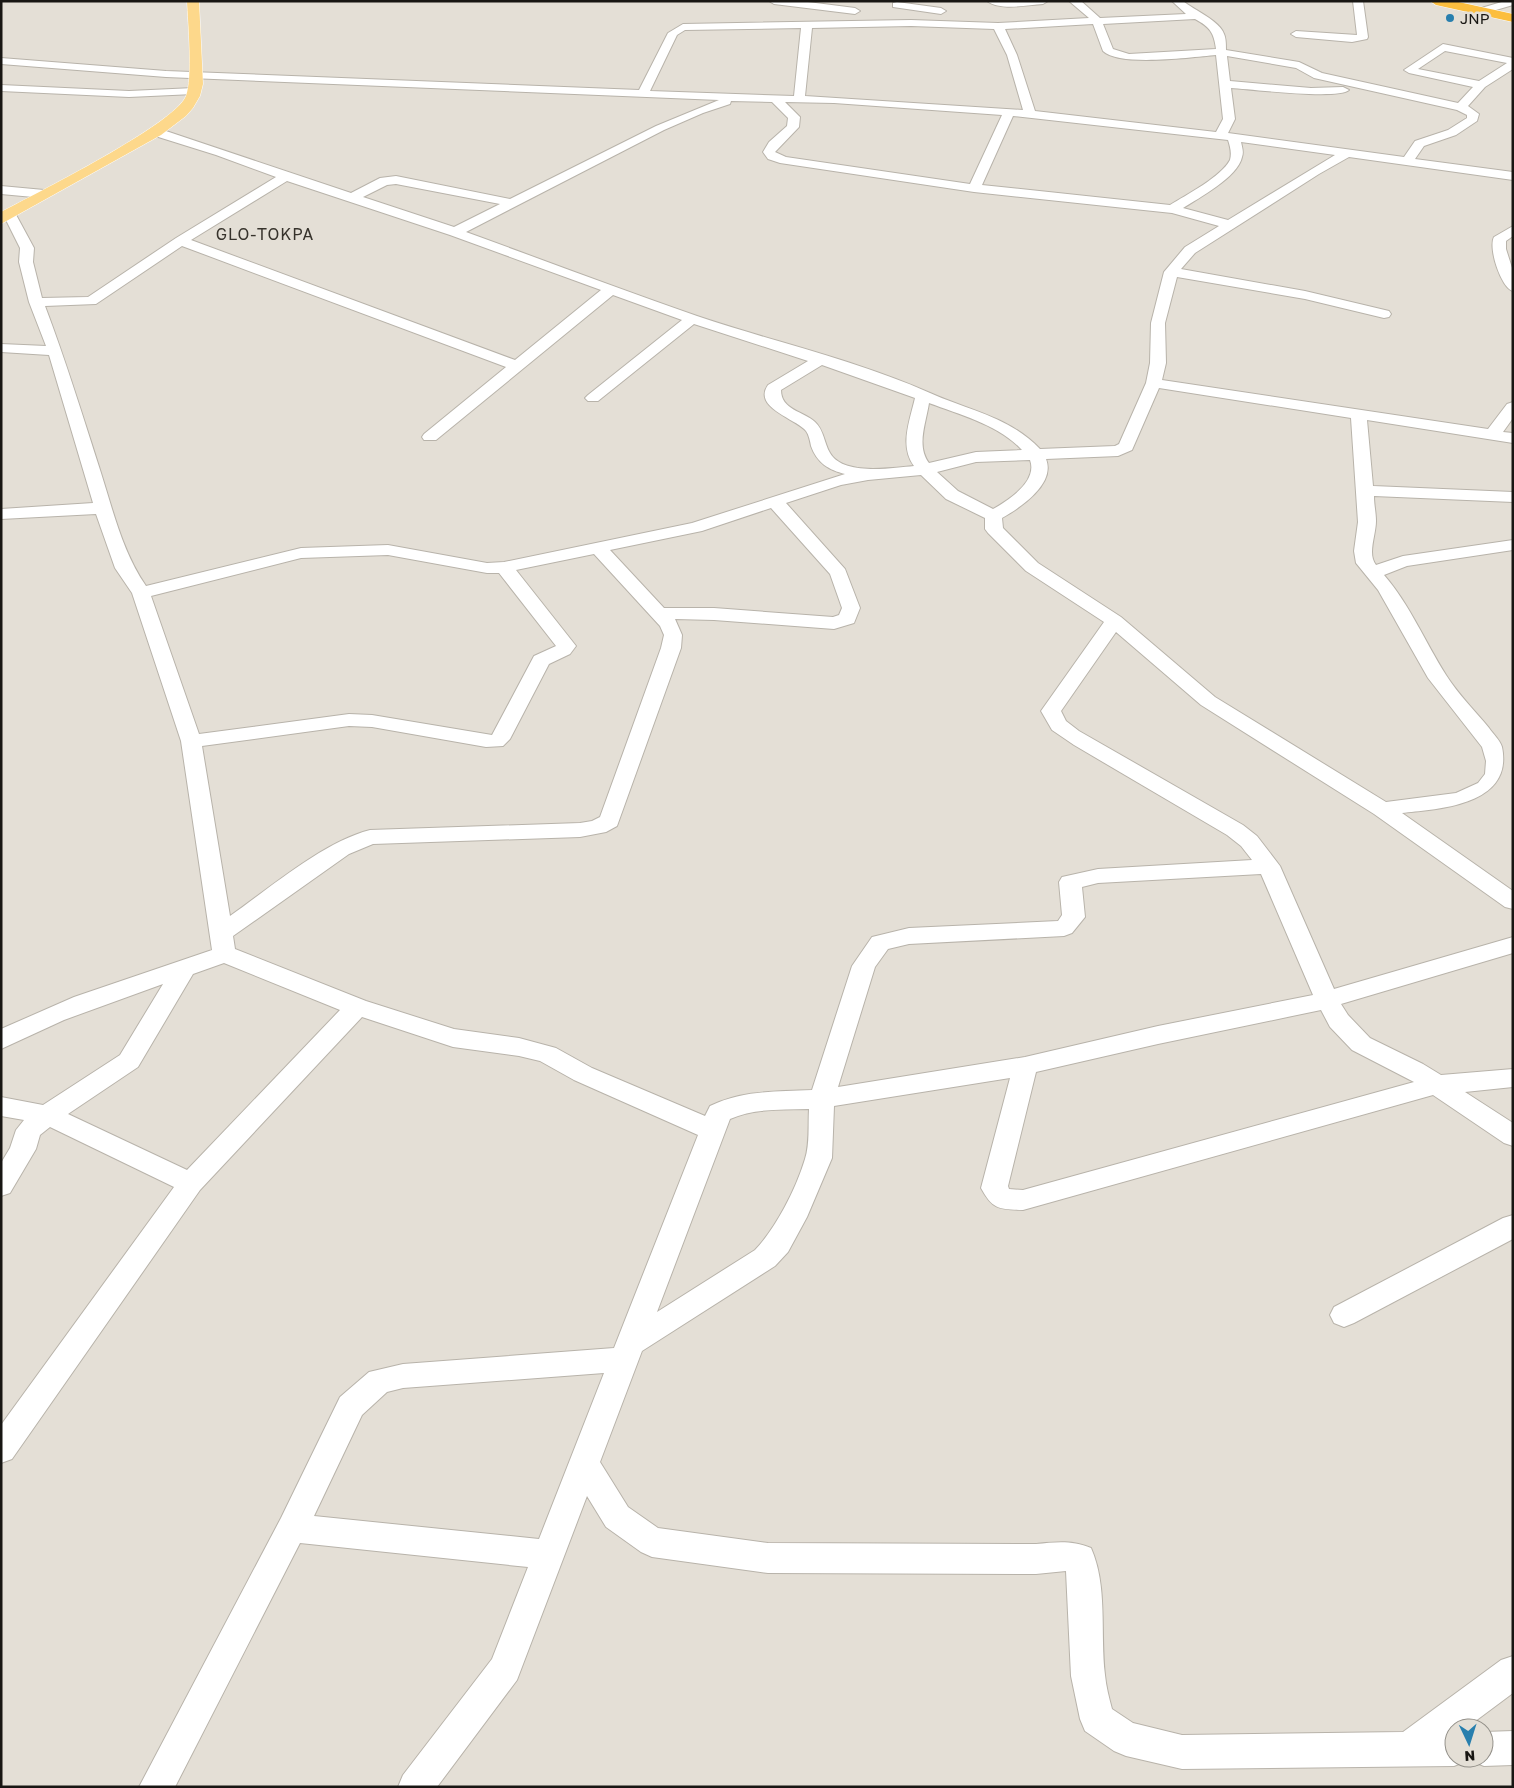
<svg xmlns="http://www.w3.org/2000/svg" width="1514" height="1788" font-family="'Golos Text',sans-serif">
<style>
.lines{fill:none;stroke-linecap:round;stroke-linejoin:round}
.minor-casing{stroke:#b8b3aa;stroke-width:2}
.major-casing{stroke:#fff;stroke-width:1}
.highway-casing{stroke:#fff;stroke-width:1}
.minor{fill:#fff;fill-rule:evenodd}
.major{fill:#fdd88b;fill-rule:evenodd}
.highway{fill:#fcbe3e;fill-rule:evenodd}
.poi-dot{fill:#287fae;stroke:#e4dfd6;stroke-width:2}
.labels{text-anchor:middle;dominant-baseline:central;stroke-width:5;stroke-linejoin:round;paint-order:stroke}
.far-poi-label{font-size:15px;fill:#181613;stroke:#e4dfd6;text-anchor:start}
.far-quarter-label{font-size:16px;letter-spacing:1px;fill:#37332c;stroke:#e4dfd6}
</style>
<rect width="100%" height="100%" fill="#e4dfd6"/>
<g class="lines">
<defs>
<path id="minor" d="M769,1H800L855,8L860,11L855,14L774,4Z
M987,1H1048L1043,4C1027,5 1000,11 987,1Z
M1069,1H1081L1100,18L1186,14L1172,1H1183C1194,10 1220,21 1224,34C1226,38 1226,45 1226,50L1299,62L1322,73L1458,103L1473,87L1409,73L1404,70L1443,44L1513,58V69L1485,87L1468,106L1479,114L1477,121L1456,135L1424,146L1415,159L1513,172V180L1349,157L1319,174L1195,253L1181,269L1305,291L1389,311L1391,314L1389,317L1384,318L1305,299L1177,277L1165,323L1166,363L1162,380L1488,429L1507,404L1513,402V418L1503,432L1513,433V443L1367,420L1373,486L1513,492V502L1374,496C1374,505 1376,513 1376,521C1376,535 1367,554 1376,565L1403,556L1513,540V550L1407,566L1384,575C1410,605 1425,642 1446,675C1458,694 1475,711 1489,728C1493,734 1500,740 1502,747C1514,806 1437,809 1402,813L1513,891V909L1505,907L1374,814L1201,705L1116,632L1061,711L1066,721L1079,731L1243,825L1257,836L1280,866L1334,989L1513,937V953L1341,1004L1348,1015L1370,1038L1423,1064L1441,1075L1513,1069V1087L1465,1092L1513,1123V1146L1504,1143L1433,1095L1023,1210C999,1209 993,1210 981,1188L1010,1078L834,1106L832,1158L807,1217L788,1252L775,1266L642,1351L600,1462L628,1507L658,1528L768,1543L1036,1544C1056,1542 1072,1540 1091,1548C1108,1586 1100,1633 1105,1675C1106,1686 1109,1698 1112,1709L1133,1723L1182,1735L1403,1732L1501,1660L1513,1656V1693L1466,1728H1454V1758H1468L1466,1761L1454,1766L1182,1769L1126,1756L1114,1751L1085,1731L1080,1719L1071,1676L1066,1571L1036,1574L768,1573L652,1557L641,1552L606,1527L587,1496L517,1680L437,1787H398L403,1775L492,1659L528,1567L300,1543L175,1787H139L281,1518L340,1397L369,1372L403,1364L614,1348L698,1135L574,1080L540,1061L519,1056L453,1047L362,1017L200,1190L12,1459L1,1463V1425L174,1187L50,1127L40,1135L36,1149L10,1193L1,1196V1163L10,1148L16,1130L24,1120L1,1116V1097L43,1105L120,1055L163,984L64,1020L1,1049V1029L74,997L212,950L181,741L132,593L115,568L96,514L1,519V509L93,503L49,355L1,352V344L46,346L29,302L19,262L20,248L3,214L4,211H14L34,248L33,262L42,298L88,297L176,238L276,177L216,155L152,135L150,132L152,129H160L351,193L380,178L396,176L510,199L656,126L719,100L166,77L1,64V58L166,71L639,90L668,33L683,24L911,20L998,23L1089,18ZM1195,19C1210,27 1214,33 1216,49L1129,54L1113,49L1103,24ZM1093,24L1103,51C1119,67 1192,57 1216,55L1223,119L1216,132L1035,111L1017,55L1005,29ZM911,26L994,29L1007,55L1023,110L805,96L812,28ZM801,28L794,96L650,91L677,35L685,30ZM1445,51L1507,63L1479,81L1418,69ZM1227,56L1296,68L1314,78L1457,110L1467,115V118L1448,130L1415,141L1404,157L1228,133L1235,119L1231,88C1250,89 1338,100 1349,90L1343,87L1311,88L1230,81ZM731,101L772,102L788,118L787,126L769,142L763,152L768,159L780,163L974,192L1172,213L1219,226L1185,247L1164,272L1151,323L1150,363L1146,383L1119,444L1115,446L1040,449C1008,416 970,411 930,393C856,360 774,342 697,316C619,289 543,260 466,232L664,130L703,113L730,104ZM785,102L834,103L1002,115L970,184L786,157L775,152L799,127L800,117ZM1013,116L1228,140C1230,146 1232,153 1230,160C1221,177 1186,195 1170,205L982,185ZM1241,142L1335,155L1228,220L1183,208C1199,198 1238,177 1242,157C1244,152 1242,147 1241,142ZM287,181L450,235L601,290L515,360L191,240ZM396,184L500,204L454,227L363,197L387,185ZM182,246L506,367L424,434L422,437L424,440H436L613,295L682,320L588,395L585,398L588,401H598L694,324L808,361L768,385C752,408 797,419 806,431C809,435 810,441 811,446C817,463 829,470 845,474L692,523L504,562L487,563L388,545L301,548L146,586C123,553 113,511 101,473C83,417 66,361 45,306L96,304ZM822,365L915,398C910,420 899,446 914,466C892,468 843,476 830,453C824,443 824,430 815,422C803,411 781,410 781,390ZM1159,388L1351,418L1358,522L1354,551L1356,563L1378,590L1428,678L1482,747L1486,761L1485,774L1478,783L1456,793L1386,802L1215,697L1121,617L1038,563L1003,528L1002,518C1020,508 1056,484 1046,459L1118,456L1132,450ZM929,403C961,415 999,425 1022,450L976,452L929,463C916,446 926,423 929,403ZM1030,460C1038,481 1009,500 993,509L958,491L937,472L976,462ZM921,475L946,499L985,518V529L988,533L1026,571L1104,622L1041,711L1052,730L1074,745L1227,835L1241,846L1252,860L1098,869L1062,877L1059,882L1062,915L1058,921L909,928L872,937L852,966L812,1090C775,1092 744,1090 710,1106L705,1116L592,1068L556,1048L519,1038L454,1029L366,1001L235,949L233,936L349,854L373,844L580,837L606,832L617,826L681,648L682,635L675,619L714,620L834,629L854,623L860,608L845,569L786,503L841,485L868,480ZM771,508L830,574L842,608L839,615L833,617L714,608H664L610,550L702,531ZM594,554L660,626L664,635L661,648L600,817L592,821L580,823L370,830C323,842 270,888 230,916L202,746L349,726L372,727L486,747L503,746L510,739L549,664L570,654L576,646L516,570ZM388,555L487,573H499L556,646L534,656L492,735L372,715L349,714L199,734L151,596L301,558ZM1261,874L1313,995L1158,1026L1025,1057L838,1087L875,967L888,949L909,944L1064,936L1072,933L1085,917L1082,887L1098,883ZM224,963L340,1010L187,1170L68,1114L138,1067L193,974ZM1321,1010L1330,1027L1352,1050L1414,1082L1023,1190L1009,1189L1008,1186L1036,1072L1158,1044ZM809,1109C808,1125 810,1144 805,1159C796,1189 776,1228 755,1250L657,1312L730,1119C754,1108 782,1110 809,1109ZM604,1373L539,1539L314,1516L362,1415L387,1392L403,1388Z
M1353,1H1363L1368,37L1367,39L1352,42L1296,37L1291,34L1296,31L1357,35Z
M1505,1H1513V5L1482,14L1477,11L1478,9Z
M897,2L941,8L946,11L941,14L893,7V3Z
M1,85L129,91L194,88L200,91L194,94L129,97L1,91Z
M1,186L44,190L50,194L44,198L1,194Z
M1513,226V236L1506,241V249L1513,271V291C1501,288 1488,248 1494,237Z
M1513,1215V1239L1354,1323L1344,1327L1334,1323L1330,1315L1334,1307L1503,1218Z
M1513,1731V1765L1484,1766L1472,1761L1470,1758H1484V1732Z"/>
<path id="major" d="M187,1H199L203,84L200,96L193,108L186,116L161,135L1,224V212C35,194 175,124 186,96C193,78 188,23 187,1Z"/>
<path id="highway" d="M1430,1H1454L1513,14V22L1436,5Z"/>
</defs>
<use href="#minor" class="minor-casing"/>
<use href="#major" class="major-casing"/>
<use href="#highway" class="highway-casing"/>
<use href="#minor" class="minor"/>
<use href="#major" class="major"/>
<use href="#highway" class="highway"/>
</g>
<circle class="poi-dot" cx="1450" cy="18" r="5"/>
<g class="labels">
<g class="far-poi-label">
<text x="1460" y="18">JNP</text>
</g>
<g class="far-quarter-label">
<text x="265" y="234">GLO-TOKPA</text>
</g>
</g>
<rect width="1514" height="1788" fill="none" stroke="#181613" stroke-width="5"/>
<g transform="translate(1469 1743) rotate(176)"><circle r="24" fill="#e4dfd6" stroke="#928f88"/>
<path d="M0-4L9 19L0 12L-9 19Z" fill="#287fae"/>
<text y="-8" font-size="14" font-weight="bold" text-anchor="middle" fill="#181613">N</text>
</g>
</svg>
